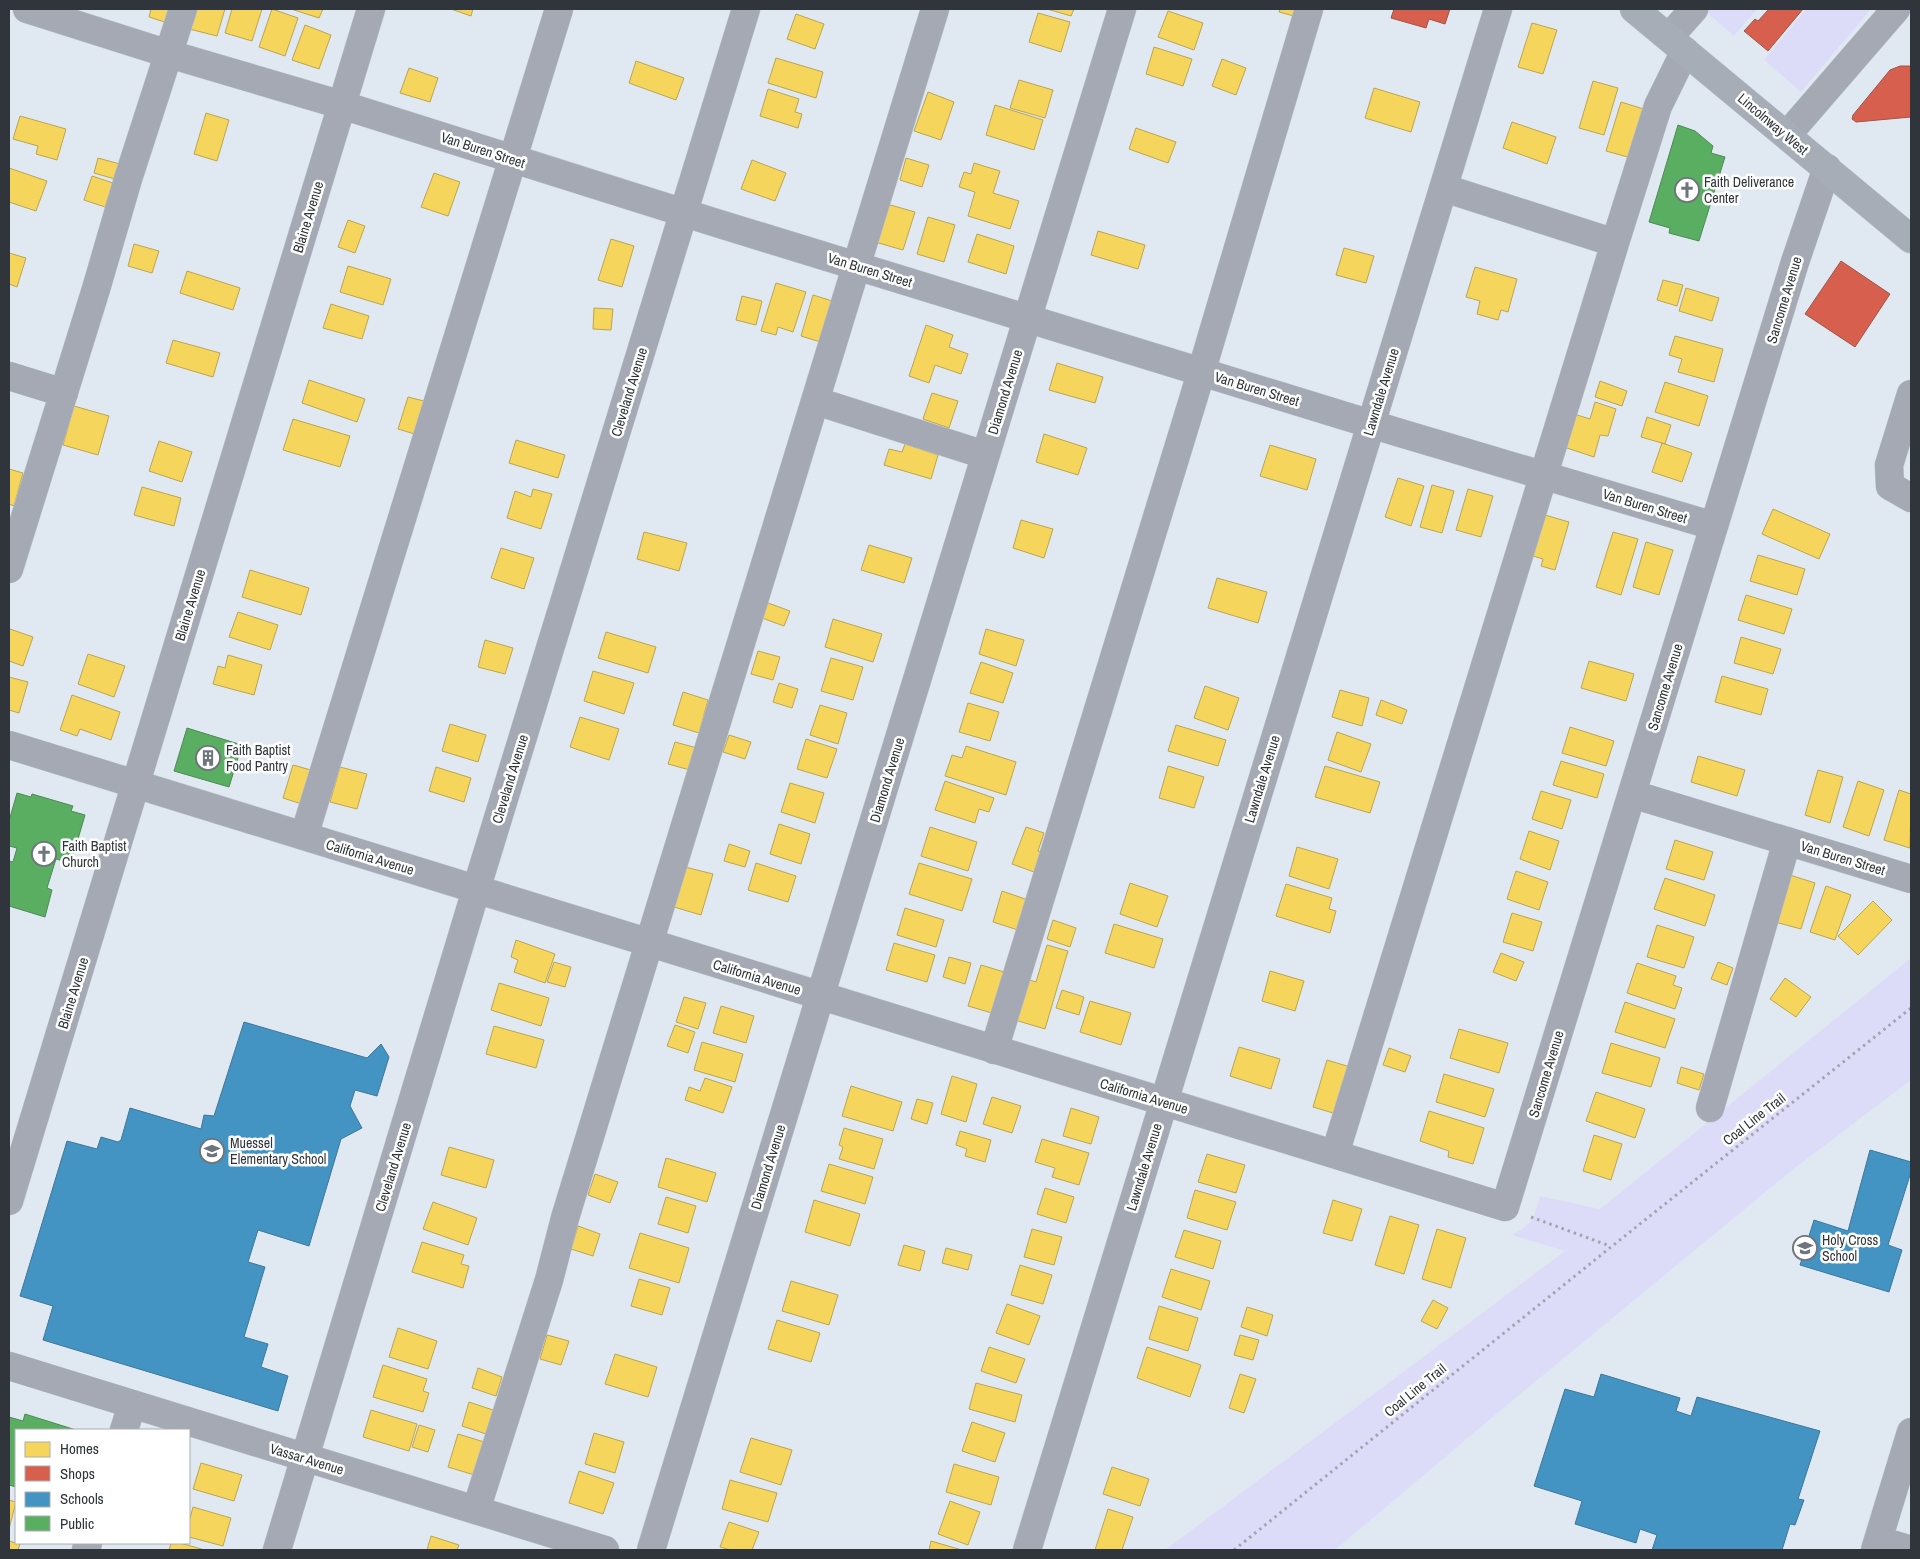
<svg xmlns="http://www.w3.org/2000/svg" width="1920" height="1559" font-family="'Archivo Narrow',sans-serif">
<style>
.green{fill:#dddcf8}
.homes{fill:#f6d55c;stroke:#baa552}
.shops{fill:#d6604d;stroke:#a45348}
.schools{fill:#4393c3;stroke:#3d779a}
.public{fill:#5aae61;stroke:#4d8a56}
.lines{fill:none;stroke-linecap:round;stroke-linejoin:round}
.minor-casing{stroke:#bec5cc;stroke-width:29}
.major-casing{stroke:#bec5cc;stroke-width:29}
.path{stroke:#a1a6ae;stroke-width:3;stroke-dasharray:2.5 4;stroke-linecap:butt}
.minor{stroke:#a4a9b4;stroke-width:28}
.major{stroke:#a6adb7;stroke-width:28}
.labels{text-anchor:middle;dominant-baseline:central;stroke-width:5;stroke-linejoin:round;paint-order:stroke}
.street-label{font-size:14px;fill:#2f353b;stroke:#fff}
.poi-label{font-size:14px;fill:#2f353b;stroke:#fff;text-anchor:start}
</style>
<rect width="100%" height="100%" fill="#e0e9f2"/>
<path class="green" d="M1703,9H1757L1734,36Z
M1806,9H1871L1801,92L1764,60Z
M1911,958V1080L1791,1171L1501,1410L1335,1550H1165L1565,1251L1512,1235C1533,1224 1534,1218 1540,1196L1600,1209Z"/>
<path class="homes" d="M151,9H179L174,25L149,17Z
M195,9H225L217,36L189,29Z
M232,9H262L252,41L225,33Z
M272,9L298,18L285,56L259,47Z
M291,9H323L319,18Z
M451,9H473L471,16Z
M1047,9H1074L1071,16Z
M1280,9H1304L1301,18L1279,12Z
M1168,11L1203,23L1194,50L1158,37Z
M1038,13L1070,22L1061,52L1029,42Z
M796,14L824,24L815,49L787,39Z
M1532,23L1557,30L1543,74L1518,67Z
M305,25L331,35L319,69L292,60Z
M1154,47L1192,59L1183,86L1146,74Z
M776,58L823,72L816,98L768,83Z
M1222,59L1246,68L1236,95L1212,86Z
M636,61L684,78L676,100L629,83Z
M409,68L438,78L430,102L400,93Z
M1019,80L1053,90L1045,118L1010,108Z
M1593,81L1618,88L1604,135L1579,128Z
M1374,88L1420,102L1411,132L1365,118Z
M768,89L799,99L795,112L802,114L798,128L760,116Z
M928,92L954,102L941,140L914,131Z
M1621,102L1650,111L1635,159L1606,151Z
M995,105L1043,120L1034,150L986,135Z
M206,113L229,120L217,161L194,154Z
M20,116L66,129L57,160L36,154L38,146L13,139Z
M1512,122L1556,137L1547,164L1503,148Z
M1136,128L1176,142L1168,163L1129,149Z
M98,158L120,164L115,179L94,173Z
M906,158L929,165L922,187L900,180Z
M752,160L786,173L775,201L741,189Z
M974,163L1000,171L993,193L1019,201L1010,229L968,216L975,192L959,187L964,172L971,174Z
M9,168L47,181L36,211L9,202Z
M434,173L460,182L448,216L421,207Z
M92,176L113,183L105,207L84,200Z
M887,204L915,212L903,250L875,242Z
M928,217L955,225L944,262L917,254Z
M348,220L365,226L355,253L338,247Z
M1098,231L1145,245L1138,269L1091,255Z
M977,234L1014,246L1006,274L968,262Z
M611,239L634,246L622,287L598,280Z
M134,244L159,251L152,273L128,266Z
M1344,248L1374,256L1366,283L1336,275Z
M9,253L26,258L17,287L9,284Z
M348,266L391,279L383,305L340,292Z
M1475,267L1517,279L1508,312L1501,310L1498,320L1477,314L1480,301L1466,297Z
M187,271L240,288L233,310L180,293Z
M1663,280L1683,285L1677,306L1657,300Z
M776,283L806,292L793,332L778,327L776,335L761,331Z
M1686,288L1719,298L1712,321L1679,311Z
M813,295L839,303L827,344L801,336Z
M742,296L762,301L756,325L736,320Z
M331,304L369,316L362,339L323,328Z
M594,308L613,309L611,330L593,329Z
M926,325L953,335L949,347L968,354L961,374L935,365L929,383L909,376Z
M1675,336L1723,349L1714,382L1678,372L1682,359L1669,355Z
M173,340L220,353L213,377L166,363Z
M1057,363L1103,377L1095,403L1049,390Z
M309,380L365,399L357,422L302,403Z
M1600,381L1627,391L1622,406L1595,397Z
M1665,382L1708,396L1699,426L1655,412Z
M932,393L958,401L949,428L923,419Z
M408,397L428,402L418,435L398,429Z
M1595,402L1616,409L1608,436L1600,435L1594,457L1564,447L1574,414L1590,419Z
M74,406L109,416L98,455L63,445Z
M1647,417L1671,425L1665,444L1641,437Z
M293,419L350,436L340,467L283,450Z
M1044,434L1087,448L1078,475L1036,462Z
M516,440L565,455L558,478L509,463Z
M159,441L192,452L182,482L149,471Z
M1662,443L1692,453L1682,482L1652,472Z
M905,444L938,455L931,479L884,465L889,449L902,452Z
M1270,445L1316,459L1307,490L1260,476Z
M9,469L23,473L14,506L9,504Z
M1398,478L1424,486L1411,526L1385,517Z
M1432,485L1454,491L1442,533L1420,527Z
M142,487L181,498L174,526L134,515Z
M533,489L552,494L541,529L507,518L515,491L531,497Z
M1468,489L1493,496L1481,537L1456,530Z
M1773,509L1830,534L1819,559L1762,534Z
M1545,515L1569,522L1555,570L1541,566L1543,559L1533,556Z
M1021,520L1053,529L1044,558L1013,548Z
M644,532L687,543L679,571L637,559Z
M1613,532L1638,539L1621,595L1596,587Z
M1646,542L1673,550L1659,595L1633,587Z
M869,545L912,558L904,583L861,570Z
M501,548L534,558L524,589L491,578Z
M1758,555L1805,569L1797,595L1750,581Z
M250,570L309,588L301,615L242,597Z
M1217,578L1267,592L1258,623L1208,608Z
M1746,595L1792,609L1784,634L1738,620Z
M768,603L790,611L784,626L762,618Z
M238,612L278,625L270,650L229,637Z
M833,619L882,634L873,662L825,647Z
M10,629L33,637L23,666L9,661V633Z
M986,629L1024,640L1016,666L979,654Z
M606,632L656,647L648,673L598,658Z
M1741,637L1781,649L1773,674L1734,663Z
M485,640L513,648L505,674L478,667Z
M758,651L780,657L773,680L751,674Z
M88,654L125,666L114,697L78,684Z
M228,655L262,665L254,695L213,684L218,666L225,668Z
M831,658L863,667L853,700L821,691Z
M1589,661L1634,674L1626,701L1581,688Z
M981,662L1013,673L1003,703L970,693Z
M593,671L634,683L624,714L584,701Z
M1722,676L1768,689L1761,715L1715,702Z
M9,677L28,682L19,713L9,710Z
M779,683L798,689L792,708L773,702Z
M1205,686L1239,698L1228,730L1194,718Z
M1340,690L1369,698L1362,726L1332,717Z
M683,692L708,700L699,733L673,725Z
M72,695L120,712L111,740L80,729L77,736L60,730Z
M1381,700L1407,710L1402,724L1376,715Z
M968,703L999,712L990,741L959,732Z
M820,705L847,713L838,744L810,735Z
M580,717L619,729L609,760L570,747Z
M450,724L486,735L478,762L442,751Z
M1176,725L1226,740L1218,766L1168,751Z
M1570,727L1614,741L1606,766L1562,753Z
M1337,732L1371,744L1361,772L1328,760Z
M729,735L751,742L745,759L723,752Z
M806,739L837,749L827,778L797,769Z
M675,742L697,748L690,770L668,764Z
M966,746L1016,762L1006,795L945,776L952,755L962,758Z
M1698,756L1745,770L1737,796L1691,782Z
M1561,761L1604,774L1597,798L1553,785Z
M293,765L318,772L308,806L283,798Z
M1168,766L1204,777L1194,808L1159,798Z
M1325,766L1380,782L1370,813L1315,797Z
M340,767L367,774L357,809L330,802Z
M436,767L471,778L464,802L429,791Z
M1818,770L1843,777L1830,823L1805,815Z
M945,781L994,798L989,812L979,809L975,823L935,810Z
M1858,781L1884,790L1869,836L1843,827Z
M790,783L824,793L815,823L781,812Z
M1899,790L1911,794L1910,848L1884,840Z
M1541,791L1571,800L1562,829L1532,819Z
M779,824L810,834L801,864L770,854Z
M930,827L977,842L968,871L921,856Z
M1026,827L1044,833L1038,851L1042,852L1034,872L1012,864Z
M1529,831L1559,841L1550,870L1520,859Z
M1675,840L1713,852L1704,880L1666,869Z
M729,844L750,851L745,867L724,861Z
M1297,847L1338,859L1329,889L1289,876Z
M756,863L796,876L788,902L748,890Z
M919,863L972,879L962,911L909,894Z
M685,867L713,874L701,915L674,907Z
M1516,871L1548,882L1539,910L1507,899Z
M1790,875L1815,883L1801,929L1775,922Z
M1665,878L1715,895L1705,926L1654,909Z
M1130,883L1168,896L1157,927L1120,914Z
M1286,884L1332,898L1329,909L1336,911L1330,933L1276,916Z
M1826,886L1851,895L1835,940L1810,932Z
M1002,891L1028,900L1018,930L993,922Z
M1873,901L1892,920L1858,955L1838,936Z
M905,908L944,920L936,947L897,935Z
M1512,913L1542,922L1533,951L1503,942Z
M1053,920L1076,928L1070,947L1047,939Z
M1114,924L1163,939L1154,968L1105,953Z
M1657,925L1694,937L1684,968L1647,957Z
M516,940L555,954L545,983L514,972L518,960L511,957Z
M894,943L935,955L927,982L886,970Z
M1047,945L1068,951L1045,1029L1015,1020L1026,979L1036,982Z
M1501,953L1524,962L1516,981L1493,972Z
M949,957L971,963L965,984L943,977Z
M554,962L571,967L565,987L547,982Z
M1718,962L1733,968L1727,985L1711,979Z
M1637,963L1676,976L1673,985L1682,988L1675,1009L1627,993Z
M981,965L1011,974L992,1013L968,1006Z
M1270,971L1304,981L1295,1011L1262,1001Z
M1785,978L1811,997L1796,1017L1770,999Z
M499,983L549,998L541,1026L491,1010Z
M1062,990L1084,997L1079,1015L1056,1008Z
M684,997L706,1003L698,1029L676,1022Z
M1090,1001L1131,1013L1121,1045L1080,1032Z
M1625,1002L1675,1019L1665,1048L1615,1032Z
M721,1006L754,1016L746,1043L713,1033Z
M675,1025L695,1032L688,1053L667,1046Z
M494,1026L544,1040L536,1068L486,1054Z
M1459,1029L1508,1043L1499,1073L1450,1058Z
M702,1042L743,1054L735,1082L694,1070Z
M1611,1043L1660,1058L1651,1087L1602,1073Z
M1239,1047L1280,1059L1271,1089L1230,1076Z
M1389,1048L1411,1056L1405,1072L1383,1065Z
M1327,1060L1357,1069L1343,1116L1313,1107Z
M1681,1067L1704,1074L1699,1090L1677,1083Z
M1444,1074L1494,1089L1485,1117L1436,1102Z
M952,1076L977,1084L966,1122L941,1114Z
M705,1078L732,1087L723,1113L685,1100L689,1087L700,1091Z
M851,1086L902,1102L893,1131L842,1116Z
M1596,1092L1645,1109L1635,1138L1586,1121Z
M992,1097L1021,1106L1012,1133L983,1124Z
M917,1099L933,1103L927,1124L911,1119Z
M1071,1108L1099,1117L1091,1144L1063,1136Z
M1429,1111L1484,1128L1473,1164L1448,1157L1449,1151L1420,1141Z
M844,1128L883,1139L874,1169L839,1159L843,1147L839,1145Z
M960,1131L991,1140L985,1162L965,1156L967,1149L956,1145Z
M1594,1135L1622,1144L1611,1180L1583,1171Z
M1042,1139L1089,1153L1079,1185L1052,1177L1055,1168L1035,1162Z
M449,1147L494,1160L486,1188L441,1175Z
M1207,1154L1245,1165L1236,1193L1198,1182Z
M666,1158L716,1173L707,1202L658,1187Z
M829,1164L873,1177L865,1204L821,1191Z
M595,1174L618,1182L610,1203L588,1195Z
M1045,1188L1074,1197L1066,1223L1037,1214Z
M1195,1190L1236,1202L1227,1230L1187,1218Z
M666,1197L696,1206L688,1233L658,1224Z
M814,1200L860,1214L850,1246L805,1232Z
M1333,1200L1362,1209L1352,1241L1323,1233Z
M433,1202L477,1218L468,1245L423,1229Z
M1390,1216L1419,1225L1404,1274L1375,1265Z
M578,1226L600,1234L593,1256L571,1249Z
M1032,1229L1062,1237L1054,1265L1024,1257Z
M1437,1229L1466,1238L1451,1288L1422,1279Z
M1184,1230L1221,1241L1213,1269L1175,1257Z
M640,1233L689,1248L679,1283L629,1268Z
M422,1242L464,1255L461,1264L469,1266L463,1288L412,1272Z
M904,1245L925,1251L920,1271L898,1265Z
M946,1248L972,1255L968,1270L942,1263Z
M1020,1265L1052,1275L1043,1304L1011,1295Z
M1171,1269L1210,1281L1201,1310L1162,1297Z
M639,1279L670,1288L662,1315L631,1306Z
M791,1281L838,1295L829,1325L782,1311Z
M1433,1300L1448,1308L1437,1329L1421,1321Z
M1007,1304L1040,1316L1029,1345L996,1333Z
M1159,1306L1198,1318L1188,1351L1149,1339Z
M1247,1307L1273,1315L1267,1336L1241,1327Z
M777,1320L820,1333L811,1362L768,1349Z
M398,1328L437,1341L428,1369L389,1357Z
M547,1335L569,1341L561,1365L540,1359Z
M1240,1335L1259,1340L1253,1360L1234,1355Z
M989,1347L1025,1359L1016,1383L981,1371Z
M1147,1347L1201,1365L1190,1397L1137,1378Z
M615,1354L657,1367L648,1397L605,1384Z
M383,1365L427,1379L423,1391L429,1393L423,1412L373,1397Z
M478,1368L502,1377L496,1396L472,1388Z
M1240,1374L1256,1379L1244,1413L1229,1408Z
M976,1383L1022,1395L1015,1422L969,1409Z
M469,1402L493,1410L486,1434L462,1426Z
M371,1410L417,1424L409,1451L363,1437Z
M972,1422L1005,1433L995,1462L962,1451Z
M419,1425L435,1430L428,1452L412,1447Z
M594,1433L624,1442L615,1473L585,1464Z
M458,1434L491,1444L481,1477L448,1467Z
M751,1438L792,1450L781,1485L740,1472Z
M201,1463L242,1475L234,1501L193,1489Z
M954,1464L999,1477L991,1505L946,1492Z
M1112,1467L1149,1479L1140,1506L1103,1494Z
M579,1471L614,1483L603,1514L569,1503Z
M730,1480L777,1493L768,1522L722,1509Z
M9,1500L16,1502L9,1529Z
M950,1501L980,1512L968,1545L938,1534Z
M193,1507L231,1518L223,1546L189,1537V1522Z
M1108,1509L1133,1517L1122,1550H1095Z
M729,1522L759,1532L752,1550H731L720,1547Z
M431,1536L459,1545L457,1550H427Z
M9,1541L20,1544L18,1550H9Z
M931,1541L962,1550H929Z
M171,1543H180L205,1550H169Z"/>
<path class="shops" d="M1394,9H1450L1445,24L1429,19L1426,28L1391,18Z
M1769,9H1803L1768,51L1744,31L1755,19L1758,21Z
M1900,66H1911V117L1856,122L1852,119L1853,115L1890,70Z
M1841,261L1890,294L1855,347L1805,314Z"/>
<path class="schools" d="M244,1022L367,1058L381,1044L389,1057L377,1096L355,1090L350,1106L362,1128L341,1139L309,1246L258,1230L248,1262L265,1267L244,1337L268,1344L261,1367L288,1376L278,1411L43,1340L53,1306L20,1296L67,1141L97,1149L101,1137L118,1142L121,1140L130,1108L201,1129L204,1115L214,1116Z
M1870,1150L1911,1162V1172L1888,1245L1902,1250L1889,1292L1800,1265L1814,1220L1848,1231Z
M1601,1374L1680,1398L1676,1411L1691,1416L1697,1397L1820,1431L1798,1499L1804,1500L1795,1525L1790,1524L1782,1550H1652L1657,1535L1640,1529L1636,1543L1575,1524L1582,1501L1534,1486L1565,1389L1594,1397Z"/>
<path class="public" d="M1678,125L1695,131L1713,146L1711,153L1725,157L1699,241L1669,233L1670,228L1649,222Z
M187,728L242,745L229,787L174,771Z
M17,793L31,797L32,794L73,806L71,811L85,815L71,863L56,859L47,888L52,890L45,917L9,906V861L13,862L17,848L9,846V821Z
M25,1414L76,1430H16V1487L9,1485V1417L23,1421Z"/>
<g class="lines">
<defs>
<path id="minor" d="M27,9L169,54L342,105L710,221L1397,432L1714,526
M1669,37L1694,9
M1787,135L1896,9
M1444,188L1615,243
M9,376L64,393
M1911,394L1889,465L1890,486L1911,498
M816,401L985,455
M9,569L96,289L128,179L183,9
M9,745L1505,1207L1795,262L1827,168
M1632,794L1911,879
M304,836L559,9
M994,1050L1195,393L1309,9
M1710,1108L1787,841
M1335,1154L1615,243L1658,106L1685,51
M9,1201L371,9
M9,1366L605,1550
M124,1430L132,1405
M476,1510L549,1280L565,1218L935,9
M1878,1540L1911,1550
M86,1550L88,1543
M277,1550L476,890L746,9
M651,1550L1122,9
M1027,1550L1498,9
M1875,1550L1911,1432"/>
<path id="major" d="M1634,9L1911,239"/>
</defs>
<use href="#minor" class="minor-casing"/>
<use href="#major" class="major-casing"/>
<path class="path" d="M1531,1217L1610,1246
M1234,1550L1611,1247L1911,1008"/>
<use href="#minor" class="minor"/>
<use href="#major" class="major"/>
</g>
<defs>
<symbol id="church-ring" viewBox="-11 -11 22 22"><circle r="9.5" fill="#fff" stroke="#6d747b" stroke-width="1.5"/><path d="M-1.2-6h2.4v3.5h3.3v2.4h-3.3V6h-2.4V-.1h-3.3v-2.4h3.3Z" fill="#6d747b"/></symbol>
<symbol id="building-ring" viewBox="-11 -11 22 22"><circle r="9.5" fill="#fff" stroke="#6d747b" stroke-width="1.5"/><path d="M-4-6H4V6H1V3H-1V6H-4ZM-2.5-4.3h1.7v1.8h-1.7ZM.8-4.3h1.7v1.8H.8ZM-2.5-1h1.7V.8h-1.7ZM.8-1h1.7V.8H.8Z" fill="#6d747b"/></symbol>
<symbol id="school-ring" viewBox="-11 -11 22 22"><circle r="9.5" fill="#fff" stroke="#6d747b" stroke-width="1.5"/><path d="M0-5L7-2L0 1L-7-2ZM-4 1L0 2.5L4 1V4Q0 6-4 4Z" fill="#6d747b"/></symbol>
</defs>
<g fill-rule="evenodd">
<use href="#church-ring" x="1673" y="176" width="28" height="28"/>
<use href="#building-ring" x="194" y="744" width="28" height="28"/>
<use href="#church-ring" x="30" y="840" width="28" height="28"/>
<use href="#school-ring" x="198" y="1137" width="28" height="28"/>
<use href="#school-ring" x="1791" y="1234" width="28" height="28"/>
</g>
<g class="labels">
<g class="street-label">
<text transform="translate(1773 124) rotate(40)">Lincolnway West</text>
<text transform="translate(483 150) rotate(18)">Van Buren Street</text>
<text transform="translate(308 217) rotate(-73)">Blaine Avenue</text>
<text transform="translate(870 270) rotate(17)">Van Buren Street</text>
<text transform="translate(1784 300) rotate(-73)">Sancome Avenue</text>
<text transform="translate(1257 389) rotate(17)">Van Buren Street</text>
<text transform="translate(629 392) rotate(-73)">Cleveland Avenue</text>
<text transform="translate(1005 392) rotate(-73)">Diamond Avenue</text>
<text transform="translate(1381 392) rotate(-73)">Lawndale Avenue</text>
<text transform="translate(1645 506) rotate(17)">Van Buren Street</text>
<text transform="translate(190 605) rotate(-73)">Blaine Avenue</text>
<text transform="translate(1665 687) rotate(-73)">Sancome Avenue</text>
<text transform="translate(510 779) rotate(-73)">Cleveland Avenue</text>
<text transform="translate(1262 779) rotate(-73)">Lawndale Avenue</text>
<text transform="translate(887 780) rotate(-73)">Diamond Avenue</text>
<text transform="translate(370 857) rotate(17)">California Avenue</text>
<text transform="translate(1843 858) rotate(17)">Van Buren Street</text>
<text transform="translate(757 977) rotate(17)">California Avenue</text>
<text transform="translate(73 993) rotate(-73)">Blaine Avenue</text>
<text transform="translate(1546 1074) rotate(-73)">Sancome Avenue</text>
<text transform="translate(1144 1096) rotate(17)">California Avenue</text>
<text transform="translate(1754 1119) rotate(-38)">Coal Line Trail</text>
<text transform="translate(393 1167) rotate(-73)">Cleveland Avenue</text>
<text transform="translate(768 1167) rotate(-73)">Diamond Avenue</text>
<text transform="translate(1144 1167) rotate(-73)">Lawndale Avenue</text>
<text transform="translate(1415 1390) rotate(-39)">Coal Line Trail</text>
<text transform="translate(307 1459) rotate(17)">Vassar Avenue</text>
</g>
<g class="poi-label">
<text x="1704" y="182">Faith Deliverance<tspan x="1704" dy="16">Center</tspan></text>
<text x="226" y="750">Faith Baptist<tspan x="226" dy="16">Food Pantry</tspan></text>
<text x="62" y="846">Faith Baptist<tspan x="62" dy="16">Church</tspan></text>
<text x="230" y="1143">Muessel<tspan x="230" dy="16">Elementary School</tspan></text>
<text x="1822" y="1240">Holy Cross<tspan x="1822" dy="16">School</tspan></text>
</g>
</g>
<rect width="1920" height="1559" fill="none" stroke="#2f353b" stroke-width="20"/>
<rect x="15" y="1429" width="175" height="115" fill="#ffffff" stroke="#acaeb1"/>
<rect x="25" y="1442" width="25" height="15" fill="#f6d55c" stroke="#acaeb1"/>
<text x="60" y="1454" font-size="15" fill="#2f353b">Homes</text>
<rect x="25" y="1466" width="25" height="15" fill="#d6604d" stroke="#acaeb1"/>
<text x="60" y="1479" font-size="15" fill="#2f353b">Shops</text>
<rect x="25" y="1492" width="25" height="15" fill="#4393c3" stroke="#acaeb1"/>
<text x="60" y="1504" font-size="15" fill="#2f353b">Schools</text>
<rect x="25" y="1516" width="25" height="15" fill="#5aae61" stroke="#acaeb1"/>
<text x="60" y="1529" font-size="15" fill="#2f353b">Public</text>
</svg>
